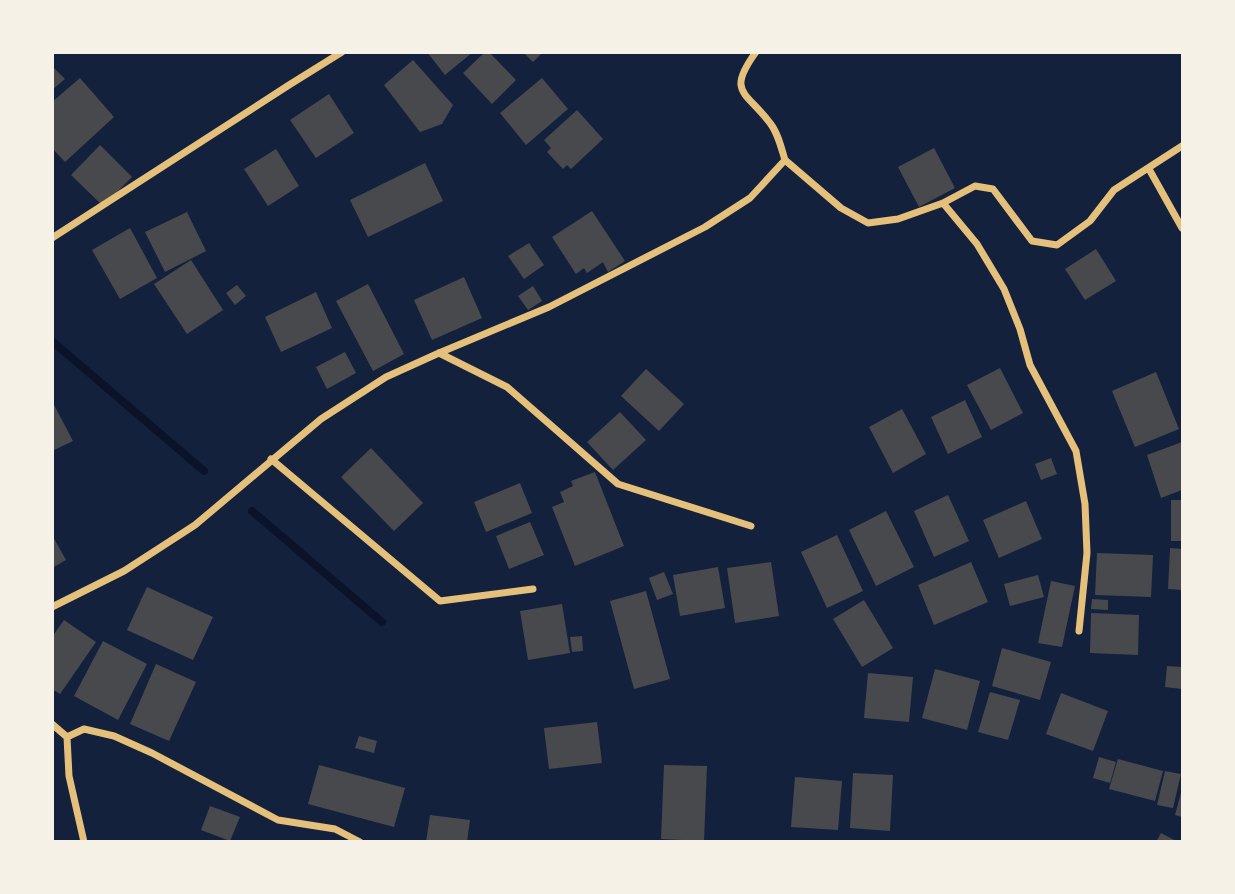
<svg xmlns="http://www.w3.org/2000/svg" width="1235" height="894" font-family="Jost,sans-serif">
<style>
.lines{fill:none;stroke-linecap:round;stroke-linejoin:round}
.stream{stroke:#0b132b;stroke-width:8}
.building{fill:#48494c}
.minor{stroke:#e5c07b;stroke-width:7}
</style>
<rect width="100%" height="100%" fill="#14213d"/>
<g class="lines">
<path class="stream" d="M52,341L204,471
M252,511L382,622"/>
</g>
<path class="building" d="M427,52H473L445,75Z
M485,52H489L516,80L492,104L463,73Z
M523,52H543L533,62Z
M413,60L453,105L442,124L420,132L384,85Z
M52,66L65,79L52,90Z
M80,78L114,117L65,162L52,148V102Z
M542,78L568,109L526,145L500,113Z
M329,94L354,133L316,158L290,120Z
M577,110L603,139L571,169L567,165L563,169L547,152L551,148L544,140Z
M100,145L132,177L103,206L71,175Z
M934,148L955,188L919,207L898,167Z
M276,149L299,186L268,206L244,169Z
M425,163L443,201L368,237L350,200Z
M592,211L625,261L608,272L603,262L587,273L584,268L576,274L552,237Z
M187,212L206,251L165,272L145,232Z
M130,228L157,278L120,299L92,250Z
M529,243L544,265L524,279L508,256Z
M1096,249L1116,281L1085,300L1065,269Z
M191,260L223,310L187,334L154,284Z
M464,277L482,318L432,340L414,300Z
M368,284L404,354L373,371L336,301Z
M237,285L246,296L235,305L226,293Z
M533,286L542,301L528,310L518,296Z
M316,292L332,328L281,352L265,317Z
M345,352L356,373L327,389L316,367Z
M1000,368L1023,413L991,430L967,385Z
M646,369L684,404L659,431L621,396Z
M1156,372L1179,429L1135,447L1112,391Z
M965,400L982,437L948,454L931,417Z
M52,401L73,441L52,451Z
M902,409L926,454L893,473L869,427Z
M620,412L646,440L613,470L587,442Z
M1182,442V490L1161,498L1147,455Z
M371,448L423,503L394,531L341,477Z
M1051,458L1057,474L1041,480L1035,464Z
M595,472L624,546L575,566L552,507L564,502L560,492L573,486L571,481Z
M520,483L532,513L486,532L474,502Z
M948,495L969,541L934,557L914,511Z
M1171,500H1182V541H1171Z
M1026,501L1042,539L999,558L983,520Z
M886,511L914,567L876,586L849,530Z
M530,522L544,555L509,569L496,536Z
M52,535L66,560L52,568Z
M837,535L863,591L827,608L801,552Z
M1170,548L1182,549V590L1168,589Z
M1097,553L1153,555L1151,597L1095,595Z
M771,562L779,616L735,623L727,568Z
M971,562L988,602L934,625L918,585Z
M718,567L725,608L680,616L673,575Z
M664,572L673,594L657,600L649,578Z
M1038,575L1044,597L1010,606L1004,584Z
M1051,581L1075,586L1062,647L1038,643Z
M147,587L213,617L193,660L127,630Z
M646,591L670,679L634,689L610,601Z
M1092,599L1108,600V610L1091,609Z
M864,600L893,648L862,667L833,619Z
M562,604L570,653L528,660L520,611Z
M1091,613L1139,615L1138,655L1090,653Z
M64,620L96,642L60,694L52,689V637Z
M582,636L583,651L572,652L570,637Z
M103,641L147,664L118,720L74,696Z
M1002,648L1051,662L1040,700L992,686Z
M156,664L196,682L169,741L130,724Z
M1167,666L1182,667V689L1165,687Z
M935,669L980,681L967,730L922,718Z
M868,673L913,677L909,722L864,718Z
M990,692L1020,700L1008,740L978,732Z
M1061,693L1108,711L1093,751L1046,734Z
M597,722L602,763L549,769L544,728Z
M359,736L377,741L374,753L355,748Z
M1099,757L1116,762L1110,783L1093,778Z
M1118,759L1163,771L1155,801L1109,789Z
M319,765L405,788L394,827L308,804Z
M664,765L707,766L704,841L661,839Z
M1165,771L1181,774L1173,808L1157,805Z
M853,773L893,775L890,831L850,828Z
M795,777L842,781L838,830L791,827Z
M1182,789V817L1175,815Z
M210,806L240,817L230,841L201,830Z
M430,815L470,820L467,842H426Z
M1161,833L1178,842H1156Z"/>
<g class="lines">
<path class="minor" d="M756,52C726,93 746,91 770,123C778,133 781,147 785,160
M1149,169L1182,228
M943,203L977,244L1004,289L1020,329L1030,365L1076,451L1085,504L1087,553L1079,631
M52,238L289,85L342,52
M439,353L507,387L618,484L751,526
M271,459L440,601L533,589
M52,607L124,571L195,525L321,419L386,377L439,353L549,307L705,227L750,198L785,160L841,208L868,223L898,219L943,203L975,186L993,189L1032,241L1057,245L1090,221L1114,190L1182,146
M52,724L67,737L69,776L84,842
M67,737L84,729L114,736L152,753L278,820L335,829L360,842"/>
</g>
<rect width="1235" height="894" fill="none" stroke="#f6f1e7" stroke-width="108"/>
</svg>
